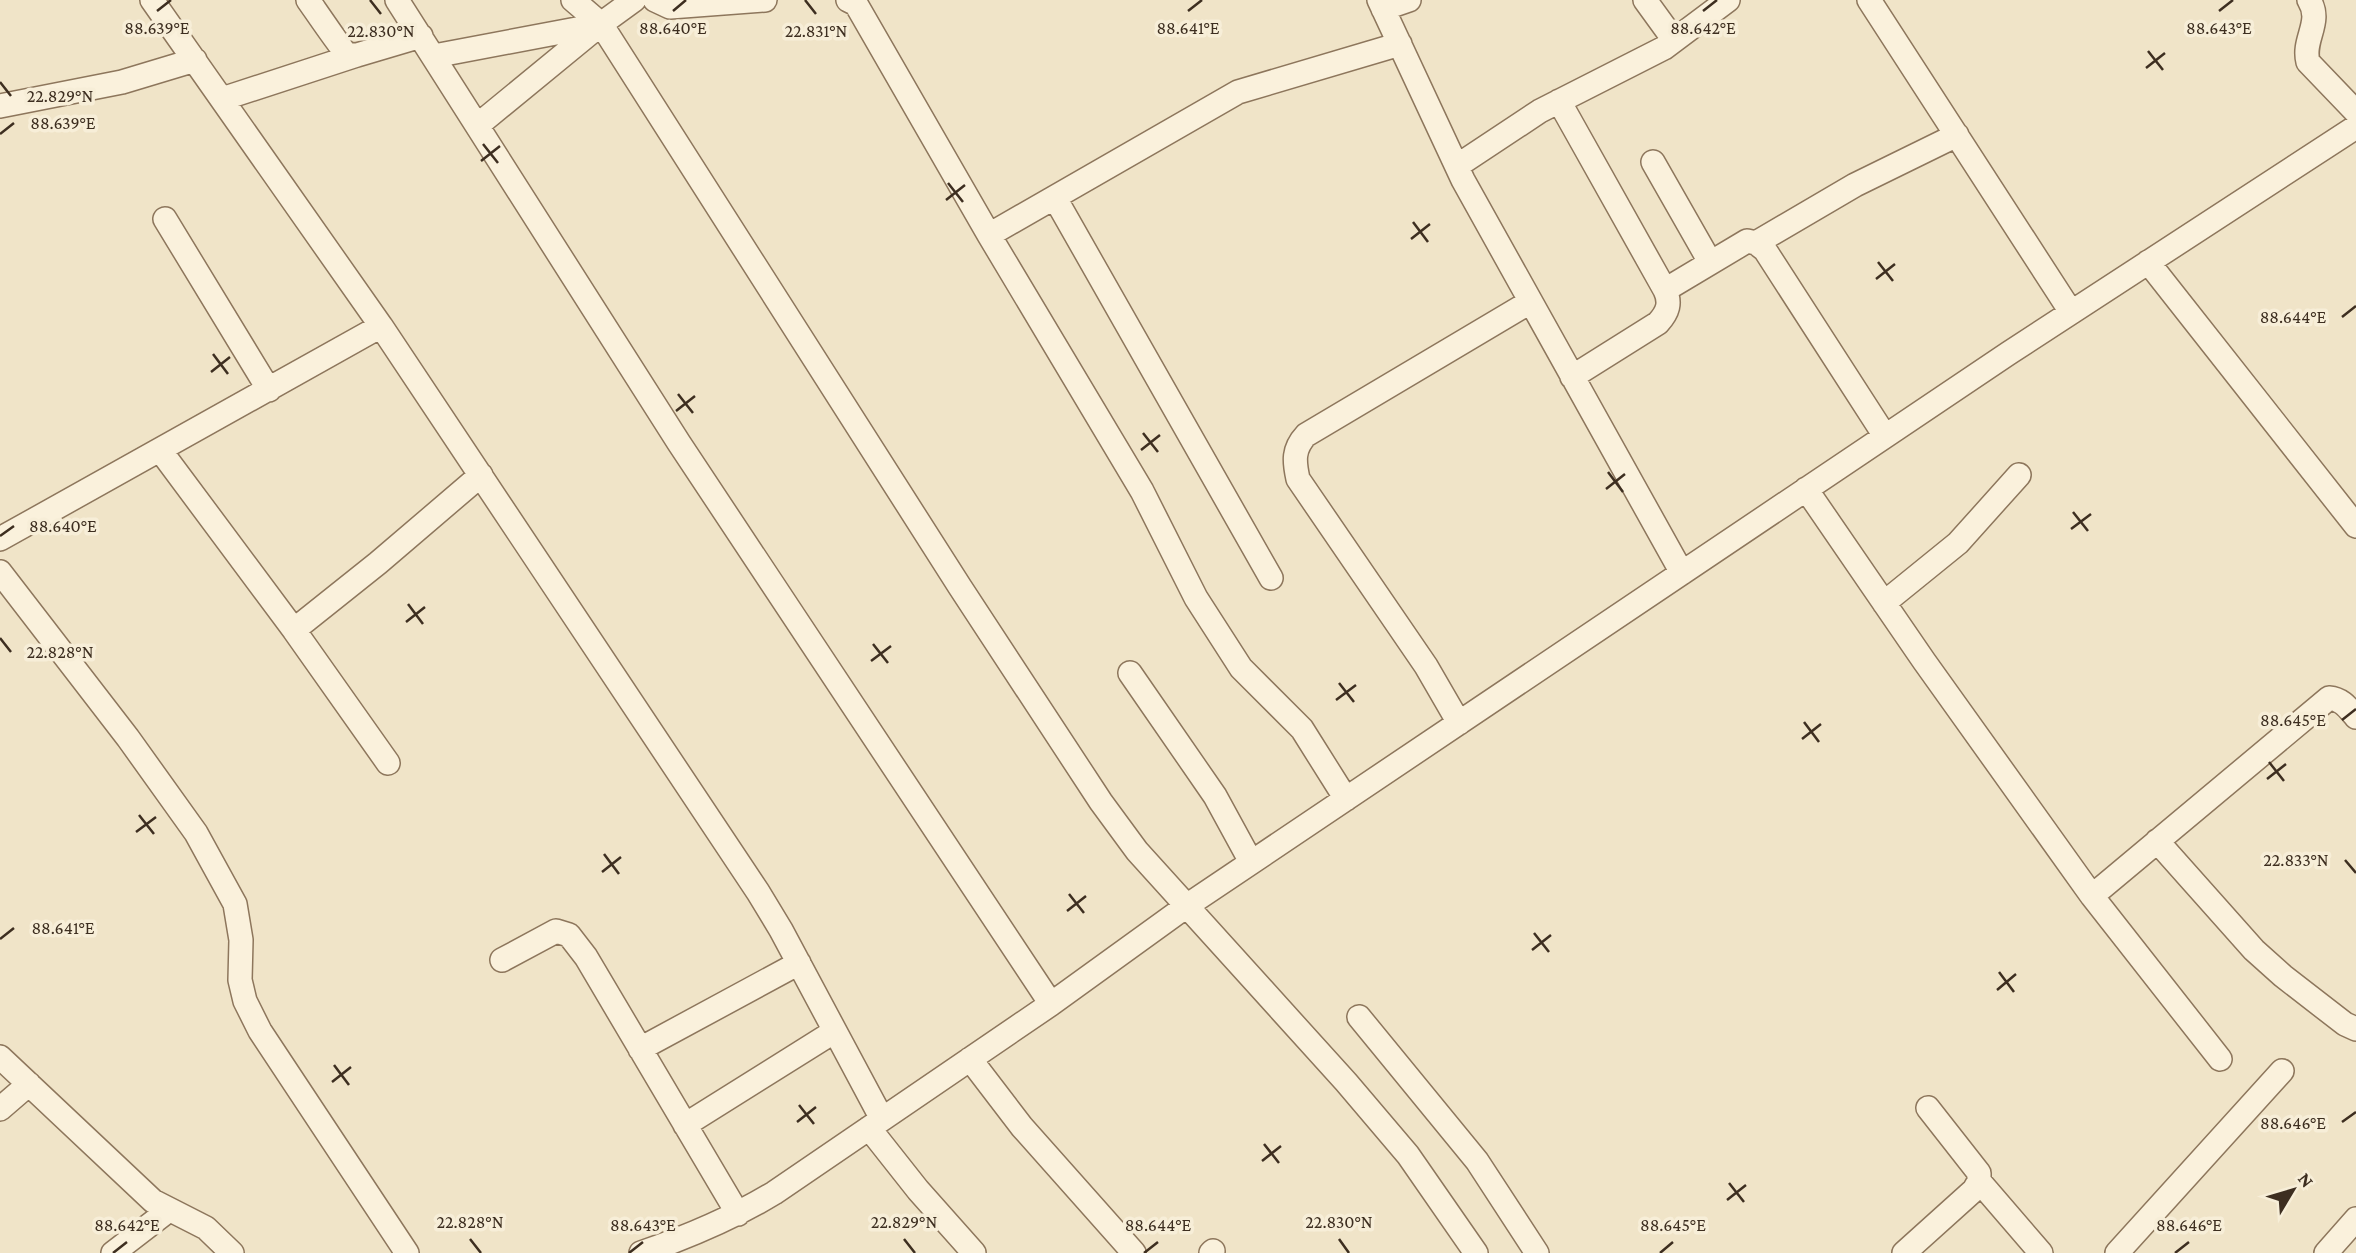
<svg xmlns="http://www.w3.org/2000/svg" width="2356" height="1253" font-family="'Crimson Pro',serif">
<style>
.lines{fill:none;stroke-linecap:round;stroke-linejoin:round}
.minor-casing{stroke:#8d765c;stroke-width:26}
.minor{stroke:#faf1dc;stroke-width:23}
.ticks{fill:none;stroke:#3d2e20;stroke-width:2.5}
.ticks-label{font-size:18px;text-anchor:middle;fill:#3d2e20;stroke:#f7eed8;stroke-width:7;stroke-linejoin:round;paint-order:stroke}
</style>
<rect width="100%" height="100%" fill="#f0e4c8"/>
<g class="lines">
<defs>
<path id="minor" d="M152,0L381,326L758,892L781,930L882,1119
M308,0C313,7 343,51 346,53C349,55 354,55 357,55L421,36
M397,0L679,443L1051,1004
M573,0L601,24L960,587L1101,802L1137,851L1346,1082L1408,1155L1476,1253
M655,0L670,7L765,0
M848,0L856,4L989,235L1142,491L1196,598L1241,668L1302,729L1346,799
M1379,0L1463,180L1682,573
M1645,0L1674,40
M1869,0L2071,312
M2309,0C2323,22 2302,39 2308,62L2356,112
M1383,9L1409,0
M434,56L598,25
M222,99L357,55
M1559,101L1665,290C1671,303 1668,312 1658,323L1572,377
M0,106L122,82L195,60
M478,125L601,24L634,0
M1653,162L1710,262
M1457,166L1540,111L1664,48L1728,0
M1055,198L1271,578
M165,219L269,390
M989,235L1238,92L1400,44
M1756,243L1855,185L1957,135
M2148,262L2356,526
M1665,290L1747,241L1756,243L1765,250L1885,436
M160,450L294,630L388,763
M1806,489L1924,661L2092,896L2220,1059
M0,539L381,326
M0,572L128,738L196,833L213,864L235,904L241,940L240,980L245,1001L260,1031L407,1253
M1884,603L1958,543L2019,475
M294,630L378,563L481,475
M1130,673L1215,796L1251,862
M1459,723L1426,666L1298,479C1294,461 1293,449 1306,435L1530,302
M2157,841L2254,950L2283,976L2345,1024L2356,1029
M2092,896L2329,698C2342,699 2348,708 2356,717
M502,960L556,931L569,935L586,957L738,1214
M1359,1017L1477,1161L1537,1253
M640,1049L799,963
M0,1057L153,1201L206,1228L232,1253
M970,1059L1022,1127L1134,1253
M0,1109L29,1084
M685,1125L835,1031
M869,1128L918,1190L974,1253
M1979,1181L2041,1253
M113,1253L169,1210
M641,1253C688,1237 731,1219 774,1193L1051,1004L1188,905L2009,353L2356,127
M1211,1253L1213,1251
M1904,1253L1974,1190L1979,1181V1173L1928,1108
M2117,1253L2282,1071
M2326,1253L2356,1219"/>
</defs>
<use href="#minor" class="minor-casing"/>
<use href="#minor" class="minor"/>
</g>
<path class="ticks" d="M370,0L381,14M805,0L816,14M157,11L171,0M673,11L686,0M1188,11L1202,0M1703,11L1717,0M2219,11L2233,0M2148,51L2163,70M2146,68L2165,53M0,82L11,96M0,134L14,123M483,144L498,163M481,161L500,146M948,183L963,202M946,200L965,185M1413,222L1428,242M1411,239L1430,224M1878,262L1893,281M1876,279L1895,264M2342,317L2356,306M213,354L228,374M211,372L230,357M678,394L693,413M676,411L695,396M1143,433L1158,452M1141,450L1160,435M1608,472L1623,492M1606,489L1625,474M2073,512L2088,531M2071,529L2091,514M0,536L14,526M408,604L423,624M406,622L425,607M0,638L11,652M873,644L888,663M871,661L891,646M1339,683L1354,702M1336,700L1356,685M2342,720L2356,709M1804,722L1819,742M1802,739L1821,724M2269,762L2284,781M2267,779L2286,764M139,815L154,834M136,832L156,817M604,854L619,874M2345,860L2356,873M602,872L621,857M1069,894L1084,913M1067,911L1086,896M1534,933L1549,952M0,939L14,928M1532,950L1551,935M1999,972L2014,992M1997,990L2016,974M334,1065L349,1085M332,1082L351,1067M799,1105L814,1124M797,1122L816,1107M2342,1122L2356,1112M1264,1144L1279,1163M1262,1161L1281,1146M1729,1183L1744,1202M1727,1200L1746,1185M470,1239L481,1253M904,1239L915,1253M1339,1239L1349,1253M113,1253L127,1242M629,1253L643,1242M1144,1253L1158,1242M1660,1253L1673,1242M2175,1253L2189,1242"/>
<g class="ticks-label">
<text x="157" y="34">88.639°E</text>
<text x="673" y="34">88.640°E</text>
<text x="1188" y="34">88.641°E</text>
<text x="1703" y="34">88.642°E</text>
<text x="2219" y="34">88.643°E</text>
<text x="381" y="37">22.830°N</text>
<text x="816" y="37">22.831°N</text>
<text x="60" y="102">22.829°N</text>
<text x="63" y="129">88.639°E</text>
<text x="2293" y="323">88.644°E</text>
<text x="63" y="532">88.640°E</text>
<text x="60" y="658">22.828°N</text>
<text x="2293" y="726">88.645°E</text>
<text x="2296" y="866">22.833°N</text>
<text x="63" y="934">88.641°E</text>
<text x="2293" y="1129">88.646°E</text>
<text x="470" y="1228">22.828°N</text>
<text x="904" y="1228">22.829°N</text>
<text x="1339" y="1228">22.830°N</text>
<text x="127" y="1231">88.642°E</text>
<text x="643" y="1231">88.643°E</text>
<text x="1158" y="1231">88.644°E</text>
<text x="1673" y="1231">88.645°E</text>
<text x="2189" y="1231">88.646°E</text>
</g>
<g transform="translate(2293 1190) rotate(52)" stroke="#f7eed8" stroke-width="5" paint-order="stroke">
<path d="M0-5L12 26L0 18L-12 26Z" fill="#3d2e20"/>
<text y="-10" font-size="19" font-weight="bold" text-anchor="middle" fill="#3d2e20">N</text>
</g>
</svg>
